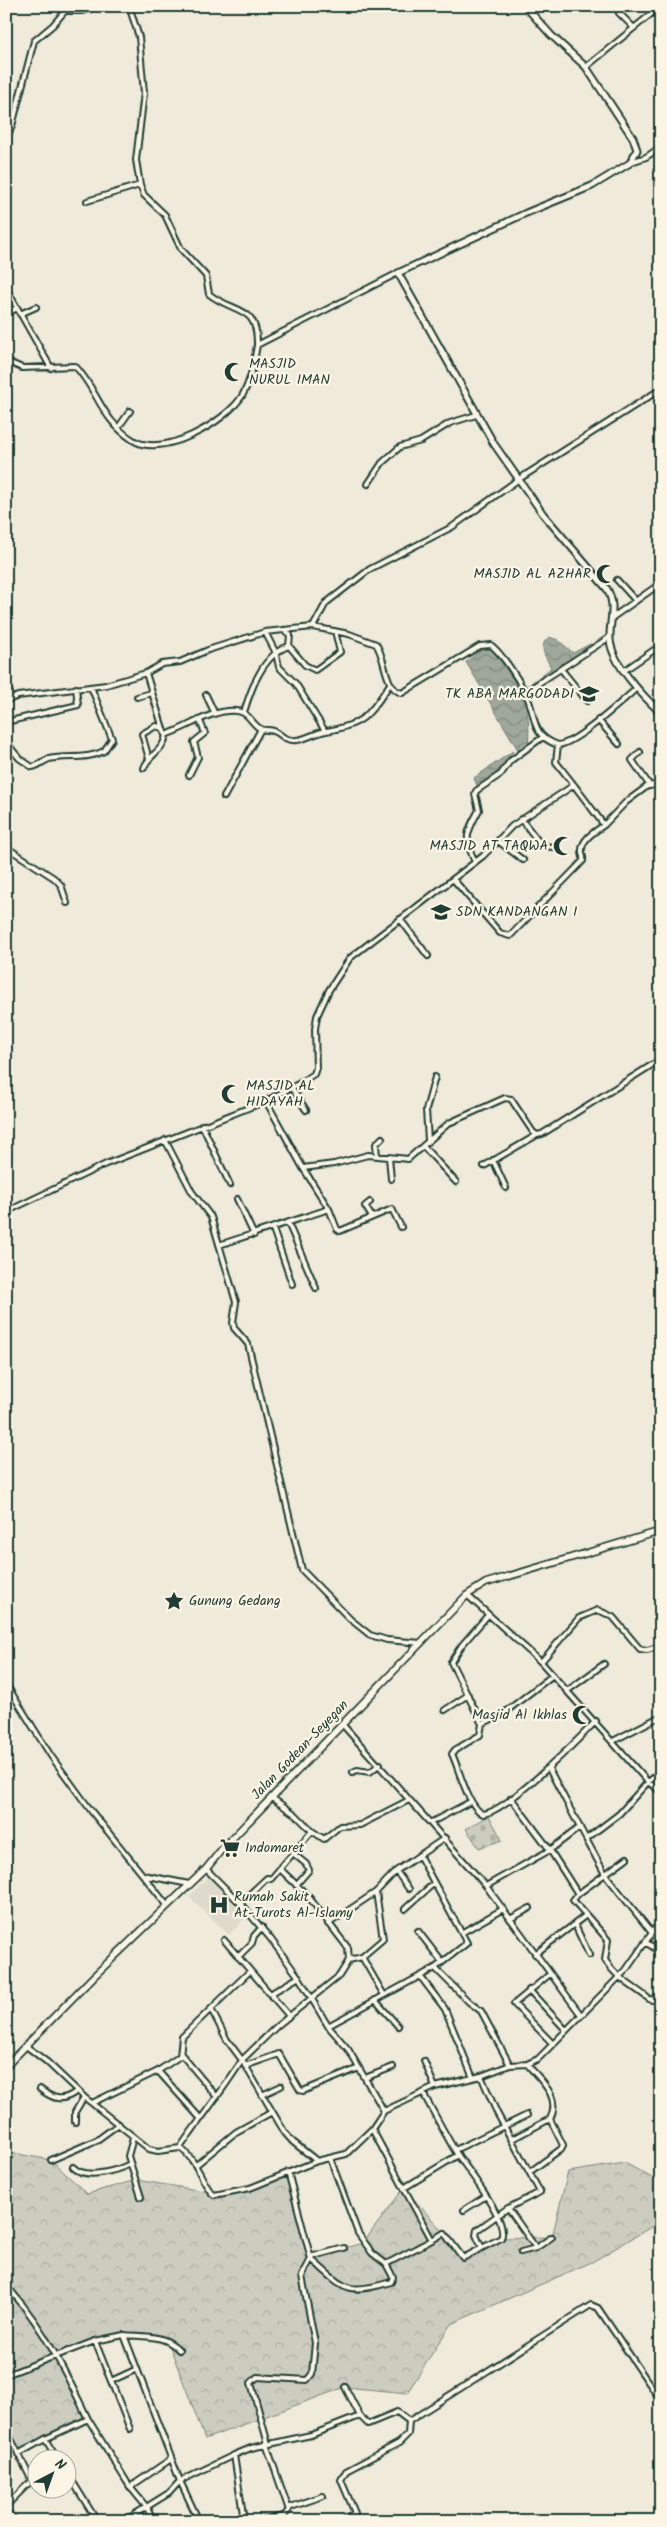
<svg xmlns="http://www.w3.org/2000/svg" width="667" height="2527" font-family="Kalam,sans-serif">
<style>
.built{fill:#dedbcc}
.forest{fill:url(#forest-crowns);stroke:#76857a}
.cemetery{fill:url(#cemetery-stones);stroke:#76857a}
.water{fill:url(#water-waves);stroke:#6c7d71}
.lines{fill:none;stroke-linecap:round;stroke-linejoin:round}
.minor-casing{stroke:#1f3d34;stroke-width:8}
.tertiary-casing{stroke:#1f3d34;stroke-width:9}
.secondary-casing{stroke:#1f3d34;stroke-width:9}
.minor{stroke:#fcf5e5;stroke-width:4}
.tertiary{stroke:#fcf5e5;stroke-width:5}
.secondary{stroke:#fcf5e5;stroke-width:5.5}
.labels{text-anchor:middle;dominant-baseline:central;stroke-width:4.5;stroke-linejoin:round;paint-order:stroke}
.poi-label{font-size:14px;fill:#1f3d34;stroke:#fcf5e5;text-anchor:start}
.street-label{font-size:14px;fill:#1f3d34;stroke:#fcf5e5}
</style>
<defs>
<pattern id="forest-crowns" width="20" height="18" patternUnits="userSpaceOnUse" patternTransform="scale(1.25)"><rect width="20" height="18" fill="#cccdbf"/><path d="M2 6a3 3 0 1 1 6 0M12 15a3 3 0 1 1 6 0" fill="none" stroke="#afb1a5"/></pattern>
<pattern id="cemetery-stones" width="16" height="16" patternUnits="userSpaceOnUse" patternTransform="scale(1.25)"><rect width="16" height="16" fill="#cccdbf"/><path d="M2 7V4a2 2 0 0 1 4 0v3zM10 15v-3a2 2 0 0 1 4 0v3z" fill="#afb1a5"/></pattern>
<pattern id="water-waves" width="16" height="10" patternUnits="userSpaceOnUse" patternTransform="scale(1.25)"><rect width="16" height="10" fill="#9fa89a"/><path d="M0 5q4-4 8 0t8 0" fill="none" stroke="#818a7e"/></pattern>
</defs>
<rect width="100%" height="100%" fill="#efeada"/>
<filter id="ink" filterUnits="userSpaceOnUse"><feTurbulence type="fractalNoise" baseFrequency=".02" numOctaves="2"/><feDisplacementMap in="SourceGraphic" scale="10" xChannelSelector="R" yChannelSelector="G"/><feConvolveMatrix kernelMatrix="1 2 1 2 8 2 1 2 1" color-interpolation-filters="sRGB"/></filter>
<g filter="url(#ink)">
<path class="built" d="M209,1876L250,1913L229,1935L189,1897Z"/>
<path class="forest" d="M6,2152L51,2160L87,2194L136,2180L222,2194L288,2172L311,2257L363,2243L404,2188L444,2233L461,2257L501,2238L552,2237L568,2172L625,2163L661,2183V2221L594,2261L451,2324L407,2393L345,2387L205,2439L167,2339L124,2335L95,2341L57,2355L89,2420L18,2454L6,2429Z"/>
<path class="cemetery" d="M489,1816L502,1840L479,1848L466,1829Z"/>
<path class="water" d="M549,637L558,640L573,653L590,644L596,645L532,685L531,683L551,668C546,656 537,647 549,637Z
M483,649H492C516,685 533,700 528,746L518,750L466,662Z
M513,751L502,773L478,788L474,778Z"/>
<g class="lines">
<defs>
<path id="minor" d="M65,6V11H82L101,6
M129,6L139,37L144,93L136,160L140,185L144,195L165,215L181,249L206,276L209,294C234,314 258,304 257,345L398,273
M619,13L634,28
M586,67L661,6
M6,139L12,126L34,41L53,25L65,11
M631,162L646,157L661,147
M87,201L140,185
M6,288L51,368
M6,314L17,308
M20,314L36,307
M6,361L22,368L75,366C98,390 101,420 133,440C162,459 226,422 242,396C251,381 254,362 257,345
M118,428L130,411
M368,484L382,463L400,447L421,441L450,423L476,415
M617,580L636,601
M613,617L661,583
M313,627L326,603L370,569L452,527L519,479L661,389
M284,630L290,635L289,646
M265,632L276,653L279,667L296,684L325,731
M561,669L587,701
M625,670L654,650L661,652
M146,673L165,735C188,728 213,708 237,711C249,712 252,725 261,729C265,731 271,729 276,732C279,733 282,737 285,738C299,745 312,733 326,731C364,725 369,715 390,684
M6,680L11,697
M525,692L610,637
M206,695L215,714
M137,697L151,693
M6,701L18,696L106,685L146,673L162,664L180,662L208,650L265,632L313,627L349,634L376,644C386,658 384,689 402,693L480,646L491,645C503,655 517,677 525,692C538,716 528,734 558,745
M244,712C251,689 263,654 289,646L305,665L315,670L340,652L335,631
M598,720L619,744
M6,722L78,705L76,688
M6,742L19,758L32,767C39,766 43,761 49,759C67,755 87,760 104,751L112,739L91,687
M640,752L632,760L650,786L661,783
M149,759L142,734L156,726L162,728
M144,768C148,755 164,751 166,735
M189,775L198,757L194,742L205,733L200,721
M224,797L261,729
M521,819L542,846L553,847
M604,825L626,802L649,785
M498,841L523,860
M6,847L54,878L61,885L67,903
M475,862C463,837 467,832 479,810L475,794L476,791L501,774L510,761L543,737
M453,879L500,933L510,936L583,861C584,856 581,853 582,849C583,838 596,831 604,825L574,785
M400,919L428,956
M292,1088L306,1110
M266,1101L303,1168L334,1164L368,1155L408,1159L449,1123L505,1098L511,1099L533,1132L537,1135L542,1134L655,1063L661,1066
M202,1125L230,1185
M165,1140L192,1192L211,1217L236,1302L233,1323L234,1328L248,1344L302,1570L350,1619L370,1635L387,1640L421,1643
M428,1140L426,1110L435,1077
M423,1146L456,1182
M377,1156L376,1144L382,1138
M389,1157L391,1179
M493,1160L506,1188
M484,1166L537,1135
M237,1199L254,1235
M370,1202L365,1206L372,1217
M329,1209L337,1229L340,1231L392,1209L401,1227
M6,1212L106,1164L266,1101L300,1083L314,1074L316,1068L315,1029L317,1016L329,990L350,958L483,856L512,826L574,785L556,762L558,745C576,744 622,701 637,688
M288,1223L316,1288
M273,1229L292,1284
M219,1245L329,1209L303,1168
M467,1595L541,1662L648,1782L661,1792
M488,1615L462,1645L451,1662L482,1724L480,1735L455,1750L452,1754C460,1771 468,1807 483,1814C506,1812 578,1740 596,1721
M657,1647L661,1654
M541,1662L579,1618L598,1610L613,1617L640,1649L647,1650L661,1646
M6,1684L51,1756L92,1812L167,1905
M567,1691L604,1664
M445,1710L468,1695
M342,1724L486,1886L581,2015
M482,1724L504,1713L553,1675
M613,1741L661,1716
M548,1767L586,1839
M353,1772L357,1770L370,1772L380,1764
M272,1798L296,1815L312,1831
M511,1798L550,1850L578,1894L573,1900L608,1940L605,1960C616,1978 633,1986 649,1999L652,2000L661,1994
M430,1823L470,1802
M294,1854L306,1864L309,1870L296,1885
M206,1869L240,1903L270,1938L300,1979L328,2026L348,2049L384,2111L435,2087L481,2076L510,2065L527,2064L538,2059L626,1970L661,1920
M280,1869L308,1896L348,1948L349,1960L339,1976L277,2026L242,2060L285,2133L293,2142L317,2161
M396,1871L409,1889
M143,1875L189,1884
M486,1886L550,1850L580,1827
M376,1892L383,1939L362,1957L384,1995
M578,1894L627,1858
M240,1903L267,1878L271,1879L312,1831L324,1839L340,1826L360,1825L409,1800
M405,1909L433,1884
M510,1919L530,1908
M328,1924L376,1892L396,1871L445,1838
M575,1925L589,1955
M418,1931L442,1962
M463,1932L503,1909
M652,1933L605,1874L586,1839L619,1814L648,1782L661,1772
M224,1940L289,2016
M645,1942L661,1952
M535,1954L585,1916
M238,1957L252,1943L254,1936L262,1927
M349,1960L362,1957
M435,1968L469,2002L481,2011L510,2065
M550,1974L514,2004L553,2044
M420,1976L445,2009L473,2078
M529,1990L566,2030
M270,1994L299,1977
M375,2000L398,2026
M328,2026L435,1968L467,1943L419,1855
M26,2046L47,2062L84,2097L149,2149L158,2151L180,2148C197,2159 205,2190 214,2195L250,2188L317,2161L346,2154L372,2129L384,2111
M181,2054L217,2097
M424,2061L435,2087
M527,2064C540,2080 562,2097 550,2119L563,2145L561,2149L531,2171
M245,2066L279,2054L300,2090L303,2091L359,2068
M158,2071L200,2118
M481,2076L497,2113L540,2192L508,2208L477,2230L476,2235L482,2248
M365,2078L393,2067
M40,2089C54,2100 63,2102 77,2091
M262,2095L281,2086
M92,2103L158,2071L180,2056L182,2037L250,1971
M75,2122V2112L84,2097
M372,2129L432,2240L444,2233L463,2258L501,2238C510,2222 467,2169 457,2154C445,2134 434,2113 423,2093
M133,2138L128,2156L141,2197
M512,2139L550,2119
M180,2148C200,2118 223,2091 242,2060L227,2040L211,2009
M455,2150L527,2115
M330,2158L358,2233L372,2253L386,2264
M51,2160L97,2140L119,2124
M196,2165L236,2132L272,2112
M73,2167C85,2180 116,2171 130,2164
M288,2172L311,2259
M404,2188L458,2155
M508,2208L536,2248
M464,2210L486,2196
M521,2252L536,2248L552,2237
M310,2257L344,2248
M12,2292C45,2330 66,2373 88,2419
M124,2335C145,2337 164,2334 179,2350
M95,2341L130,2429
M6,2375L95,2341L124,2335L180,2481L199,2521
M111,2381L137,2369
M345,2387L360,2416
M6,2429L31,2479
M45,2439L58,2460
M268,2444L251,2383L257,2377L307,2380L312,2374L315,2343L302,2276L311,2259C345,2288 344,2296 391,2282L393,2277L386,2264L432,2240
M18,2454L45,2439L88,2419L130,2487L149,2510L154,2521
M234,2455L251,2448L311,2435L360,2416L368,2424L397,2412L409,2421
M68,2474L97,2521
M130,2487L171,2459
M6,2506L38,2474
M288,2508L323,2496
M6,2512L17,2521
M124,2521L169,2493L180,2481L234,2455L244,2521
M259,2521L284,2516L289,2510L266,2444
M341,2521L355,2513L341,2480L346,2471L399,2443L408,2434L409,2421L591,2305L598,2308L661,2401"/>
<path id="tertiary" d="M525,6L551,35L586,67L633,138L637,150L630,163L592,186L526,213L398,273L494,444L543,514L607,589C617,606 609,622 610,639C611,663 644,697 661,713"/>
<path id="secondary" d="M6,2066L94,1976L206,1869L222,1849L467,1595L486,1583L661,1531"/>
</defs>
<use href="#minor" class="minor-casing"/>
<use href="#tertiary" class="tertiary-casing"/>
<use href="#secondary" class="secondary-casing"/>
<use href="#minor" class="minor"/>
<use href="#tertiary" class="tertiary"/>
<use href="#secondary" class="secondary"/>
</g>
</g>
<defs>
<symbol id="mosque-bare" viewBox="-9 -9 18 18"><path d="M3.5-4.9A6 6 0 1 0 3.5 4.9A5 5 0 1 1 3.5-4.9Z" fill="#1f3d34" stroke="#fcf5e5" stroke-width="2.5" paint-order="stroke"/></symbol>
<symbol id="school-bare" viewBox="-9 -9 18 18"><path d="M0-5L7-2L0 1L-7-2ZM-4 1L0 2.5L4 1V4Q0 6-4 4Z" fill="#1f3d34" stroke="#fcf5e5" stroke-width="2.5" paint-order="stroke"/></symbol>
<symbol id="sight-bare" viewBox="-9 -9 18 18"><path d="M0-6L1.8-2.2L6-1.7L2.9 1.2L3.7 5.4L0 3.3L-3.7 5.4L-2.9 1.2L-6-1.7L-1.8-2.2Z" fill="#1f3d34" stroke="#fcf5e5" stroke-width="2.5" paint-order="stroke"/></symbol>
<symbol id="supermarket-bare" viewBox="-9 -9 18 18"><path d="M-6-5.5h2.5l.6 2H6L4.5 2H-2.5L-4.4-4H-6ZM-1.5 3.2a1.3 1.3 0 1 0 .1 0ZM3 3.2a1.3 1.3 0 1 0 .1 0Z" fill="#1f3d34" stroke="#fcf5e5" stroke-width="2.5" paint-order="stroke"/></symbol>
<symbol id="hospital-bare" viewBox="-9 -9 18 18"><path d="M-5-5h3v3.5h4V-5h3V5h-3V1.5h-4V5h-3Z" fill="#1f3d34" stroke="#fcf5e5" stroke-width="2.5" paint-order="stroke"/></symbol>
</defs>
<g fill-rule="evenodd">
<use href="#mosque-bare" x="220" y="358" width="28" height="28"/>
<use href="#mosque-bare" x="592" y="560" width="28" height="28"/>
<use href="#school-bare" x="575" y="680" width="28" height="28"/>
<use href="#mosque-bare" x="549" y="832" width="28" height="28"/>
<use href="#school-bare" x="427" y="898" width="28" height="28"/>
<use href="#mosque-bare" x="217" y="1080" width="28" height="28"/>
<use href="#sight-bare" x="160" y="1587" width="28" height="28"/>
<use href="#mosque-bare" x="568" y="1701" width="28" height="28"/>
<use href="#supermarket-bare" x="216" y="1834" width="28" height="28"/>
<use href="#hospital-bare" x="205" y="1891" width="28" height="28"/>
</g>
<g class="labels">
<g class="poi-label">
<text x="249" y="364">MASJID<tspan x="249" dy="16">NURUL IMAN</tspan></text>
<text x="591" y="574" text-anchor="end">MASJID AL AZHAR</text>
<text x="574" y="694" text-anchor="end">TK ABA MARGODADI</text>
<text x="548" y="846" text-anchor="end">MASJID AT TAQWA</text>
<text x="456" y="912">SDN KANDANGAN I</text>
<text x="246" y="1086">MASJID AL<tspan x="246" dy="16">HIDAYAH</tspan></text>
<text x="189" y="1601">Gunung Gedang</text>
<text x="567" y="1715" text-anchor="end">Masjid Al Ikhlas</text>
<text x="245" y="1848">Indomaret</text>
<text x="234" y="1897">Rumah Sakit<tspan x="234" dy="16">At-Turots Al-Islamy</tspan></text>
</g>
<g class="street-label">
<text transform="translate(300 1750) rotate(-46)">Jalan Godean-Seyegan</text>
</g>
</g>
<rect width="667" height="2527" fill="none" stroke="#fcf5e5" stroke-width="25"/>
<rect x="12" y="12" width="642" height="2502" fill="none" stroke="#1f3d34" stroke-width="2" filter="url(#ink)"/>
<g transform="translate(52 2474) rotate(41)"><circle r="24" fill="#fcf5e5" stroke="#a4ab9e"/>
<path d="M0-4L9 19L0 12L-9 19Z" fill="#1f3d34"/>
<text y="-8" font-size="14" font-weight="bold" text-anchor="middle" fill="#1f3d34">N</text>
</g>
</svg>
